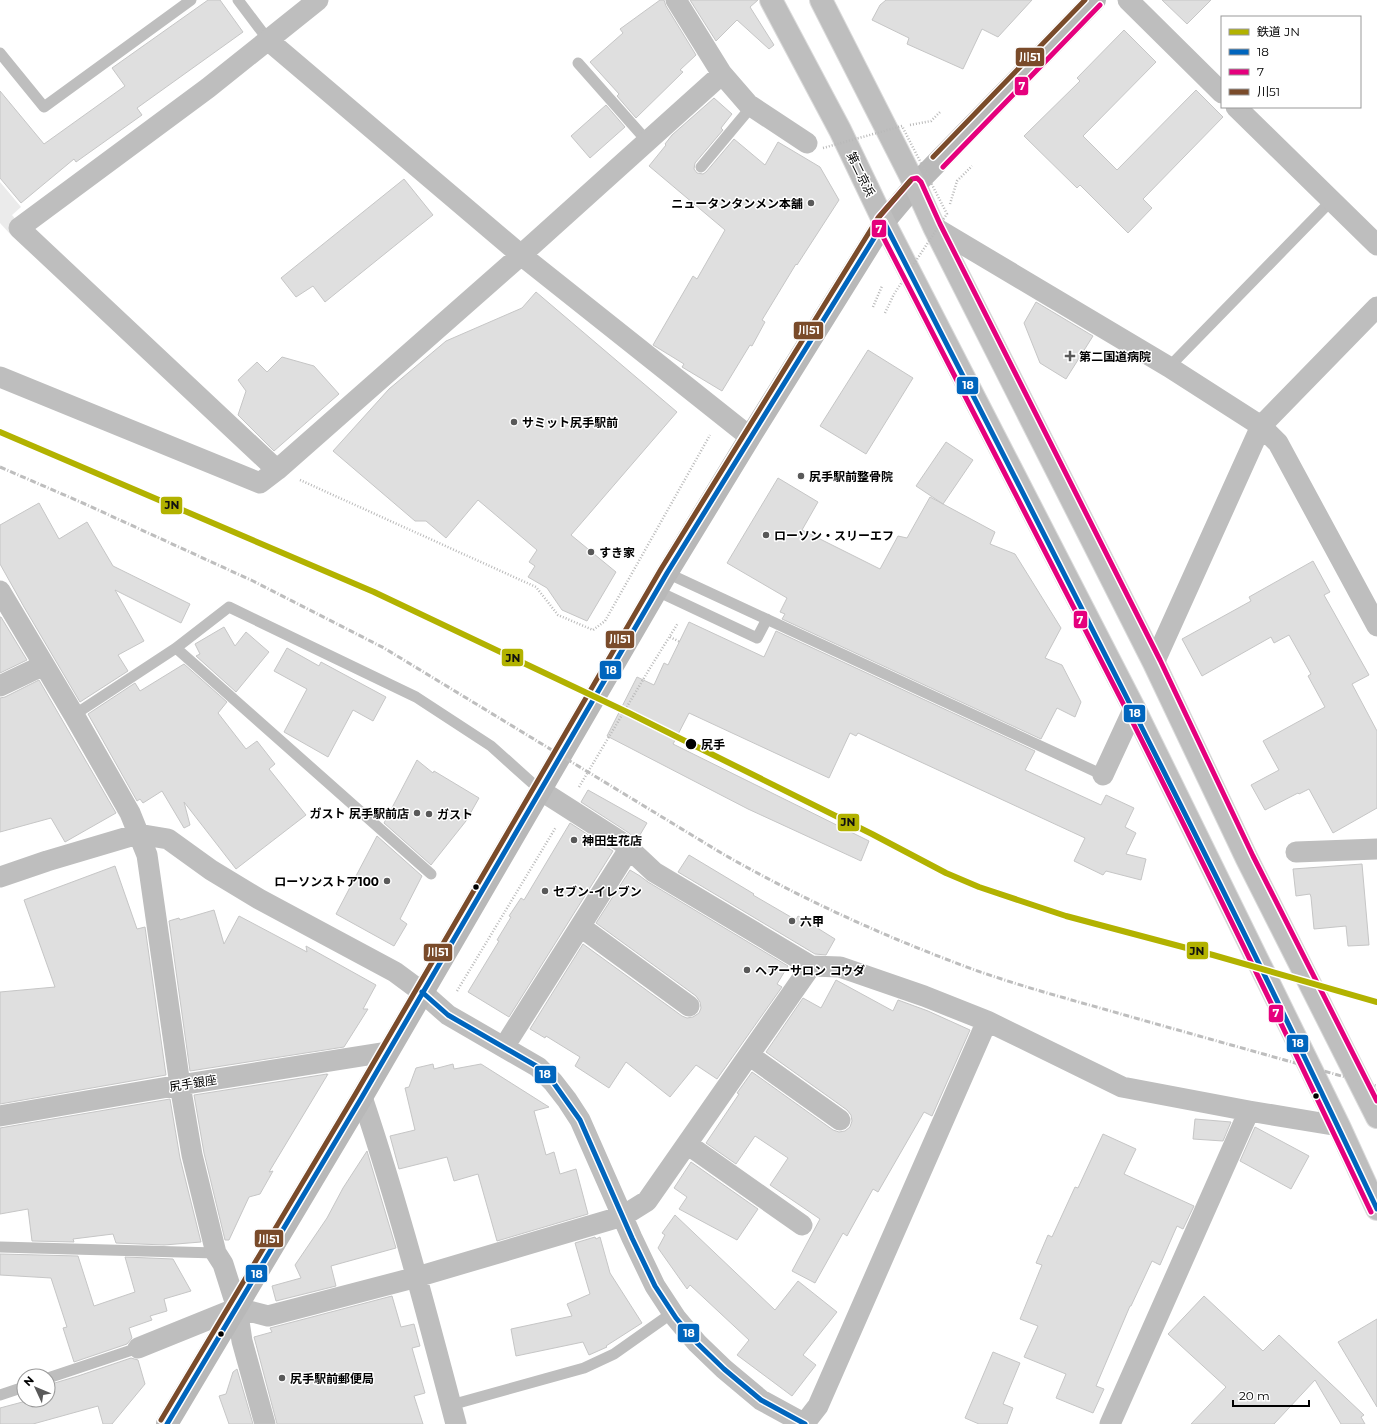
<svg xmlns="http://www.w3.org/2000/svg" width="1377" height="1424" font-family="Montserrat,'Noto Sans JP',sans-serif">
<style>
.green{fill:#ebebeb}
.building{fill:#dfdfdf;stroke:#c6c6c6}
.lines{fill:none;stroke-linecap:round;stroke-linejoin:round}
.highway-casing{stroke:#dbdbdb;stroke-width:24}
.path{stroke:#b9b9b9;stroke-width:2.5;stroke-dasharray:1 2;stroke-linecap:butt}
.lane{stroke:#bebebe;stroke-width:11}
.street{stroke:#bebebe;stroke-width:21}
.secondary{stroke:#b8b8b8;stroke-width:22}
.highway{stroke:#bebebe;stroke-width:22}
.rail{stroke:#bebebe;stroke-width:3;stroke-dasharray:6 2 1 2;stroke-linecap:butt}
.path-bridge{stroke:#b9b9b9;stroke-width:2.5;stroke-dasharray:1 2;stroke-linecap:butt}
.bus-1-casing{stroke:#fff;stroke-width:8}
.bus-2-casing{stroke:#fff;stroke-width:8}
.bus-3-casing{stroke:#fff;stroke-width:8}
.bus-1{stroke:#0065bd;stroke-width:5}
.bus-2{stroke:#e5007d;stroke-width:5}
.bus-3{stroke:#7a4b2a;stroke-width:5}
.rail-1-casing{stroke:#fff;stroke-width:9}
.rail-1{stroke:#b2b200;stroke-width:6}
.poi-dot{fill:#595959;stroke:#fff;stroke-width:1.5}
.stop-dot{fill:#000;stroke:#fff;stroke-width:1.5}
.labels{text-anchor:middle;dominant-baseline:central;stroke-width:3;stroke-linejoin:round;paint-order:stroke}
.street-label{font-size:12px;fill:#000;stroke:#fff}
.poi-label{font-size:12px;font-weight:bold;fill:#000;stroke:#fff;text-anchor:start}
.stop-label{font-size:12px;font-weight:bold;fill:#000;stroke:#fff;text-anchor:start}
.line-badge{stroke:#fff;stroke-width:1.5}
.badge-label{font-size:11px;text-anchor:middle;font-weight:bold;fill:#fff}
.pale-badge-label{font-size:11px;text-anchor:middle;font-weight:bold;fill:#111}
</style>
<rect width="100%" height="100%" fill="#fff"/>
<path class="green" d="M0,182L21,207L12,215L17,221L11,235L0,223Z"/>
<path class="building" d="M208,0H220L243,32L137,108L142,115L76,162L74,159L21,203L0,178V91L44,144L125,86L112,68Z
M660,0H664L666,6L696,55L680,70L683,72L636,118L617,96L619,94L590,62L623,33L620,29Z
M690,0H758L750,7L774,45L769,49L737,20L716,41Z
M886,0H1032L998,37L982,29L963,69L907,44L909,38L872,20L880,5Z
M1162,0H1211L1187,24Z
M1124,30L1156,62L1083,136L1117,170L1196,90L1223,117L1143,199L1152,208L1128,233L1080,185L1077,188L1024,136L1080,81L1077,78Z
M714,98L732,114L721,128L723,130L695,163L694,169L697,173L703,174L706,172L734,139L765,165L778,142L820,167L839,200L797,265L796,264L762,320L765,322L752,346L750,345L722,391L682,367L684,364L653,345L693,276L697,279L725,230L649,166L666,145L665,144L672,135Z
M606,105L625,127L590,158L571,136Z
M404,179L433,215L325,302L313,286L296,297L281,278Z
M536,292L677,412L571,535L616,572L587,621L562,610L547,588L528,577L535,566L529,562L537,550L478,500L446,538L426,521H415L333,451L389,389L446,341L522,308Z
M1036,302L1093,336L1066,379L1040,363L1024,323Z
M868,350L913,378L866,454L820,426Z
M282,357L314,366L339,394L274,451L238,415L246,391L238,380L257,362L267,372Z
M946,442L973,460L943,504L916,486Z
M778,478L818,502L802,530L880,569L898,536L907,538L930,497L995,532L990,544L1015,554L1061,628L1045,658L1062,665L1081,702L1075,717L1057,708L1041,739L782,619L785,614L780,612L787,598L727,563Z
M39,503L59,539L87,522L113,566L190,604L181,623L115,590L144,641L118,655L128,671L80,702L24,607L0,564V525Z
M1313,561L1330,592L1324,595L1369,675L1352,684L1377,731V808L1333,833L1309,789L1299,794L1298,793L1265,810L1251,785L1279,770L1263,741L1325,707L1308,676L1311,674L1289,635L1274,643L1271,637L1202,676L1182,639L1251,601L1249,597Z
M0,617H1L27,660L0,673Z
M689,622L764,657L776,631L1035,751L1025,770L1101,805L1106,795L1134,808L1125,827L1136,833L1126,854L1146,859L1141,880L1106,871L1103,875L1074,861L1085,838L858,733L856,736L850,733L829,778L689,713L673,744L869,841L861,861L748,809L607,736L637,677L654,685L664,663L668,665Z
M224,627L235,646L246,632L269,652L236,692L196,656L200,654L195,644Z
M287,648L319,666L321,662L386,697L373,721L353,710L328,757L284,732L307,689L274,671Z
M184,664L227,702L218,713L246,749L257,741L275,764L269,769L306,815L236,869L184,802L190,825L184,828L162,791L143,803L140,799L137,801L88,714L135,683L140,691Z
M39,680L116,813L65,842L51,818L0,832V698L5,697Z
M417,760L433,773L434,771L479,798L466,821L431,865L384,823Z
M588,790L647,823L637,840L629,833L581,802Z
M570,823L613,851L509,1017L468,992L499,941L497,940L511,917L509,916L521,898L524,900Z
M377,836L422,876L400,919L407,924L394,946L336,914Z
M689,855L754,894L753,895L796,920L798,916L835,939L826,955L815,954L678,872Z
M1362,864L1369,945L1348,946L1346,926L1314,929L1311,897L1310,894L1296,896L1293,869Z
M115,866L137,929L145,927L166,1075L0,1104V992L55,987L24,900Z
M630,870L640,876L648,882L788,966L777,984L782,987L717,1079L696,1065L670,1097L626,1062L609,1088L575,1066L580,1057L546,1036L545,1038L530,1029L583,944L682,1016L687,1018L693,1017L699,1013L701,1008L700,1002L696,996L596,923Z
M214,910L224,944L239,916L307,952L306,946L376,985L363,1009H368L344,1047L190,1071L169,921L179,918L180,920Z
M836,980L893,1011L898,1000L928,1011L970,1030L932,1116L924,1112L878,1192L873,1189L847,1236L843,1233L815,1283L792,1271L820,1219L770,1185L788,1158L755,1136L736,1164L706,1143L739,1094L737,1093L752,1072L833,1130L839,1132L845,1131L850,1127L852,1121L851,1115L847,1110L766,1052L803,998L821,1008Z
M433,1064L434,1069L453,1064L454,1069L481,1064L549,1107L534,1111L546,1155L554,1152L560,1174L576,1169L588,1214L497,1241L478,1174L454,1181L447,1157L399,1169L390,1136L415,1130L405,1088L409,1087L416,1068Z
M327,1074L326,1075L328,1074L269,1172L273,1171L260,1194L249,1197L229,1240H225L204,1153L194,1095Z
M170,1099L180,1158L201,1242L164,1245L116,1243L113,1234L73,1239L74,1242L32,1241L28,1209L0,1214V1128Z
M1195,1119L1231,1122L1223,1141L1193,1139Z
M1255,1127L1309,1156L1291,1189L1240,1161Z
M1103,1134L1136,1149L1124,1174L1194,1206L1183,1229L1177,1226L1160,1265L1152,1261L1131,1306H1130L1096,1386L1104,1389L1093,1413L1056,1398L1066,1374L1024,1357L1038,1326L1020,1319L1042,1265L1036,1263L1048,1235L1052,1237L1075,1187L1078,1188Z
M367,1151L396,1248L331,1266L336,1286L276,1301L272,1286L301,1278L295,1265L327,1218L343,1188Z
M691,1162L758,1209L737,1240L679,1209L687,1197L674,1188Z
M675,1215L775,1310L798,1281L837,1312L803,1355L816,1365L792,1396L737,1355L749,1340L690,1285L687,1289L658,1248L665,1235L662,1233Z
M595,1237L596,1239L600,1237L610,1273L642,1323L606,1346L607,1347L589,1355L583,1342L516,1356L511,1329L572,1316L567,1304L590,1294L575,1243Z
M0,1254L78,1256L94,1306L135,1292L125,1257L173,1259L191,1291L164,1299L167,1311L150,1316L152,1320L129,1328L132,1338L127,1344L74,1362L63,1328L67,1327L51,1278L0,1275Z
M392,1296L401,1327L414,1324L420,1346L412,1348L425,1393L414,1396L423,1424H277L254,1337L272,1332L270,1328Z
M1204,1296L1263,1351L1279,1335L1364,1415L1361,1417L1365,1424H1341L1315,1380L1274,1424H1191L1226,1387L1168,1334Z
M1377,1319V1407L1338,1342Z
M993,1352L1020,1363L1003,1404L1013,1408L1007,1424H979L965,1418Z
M131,1358L138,1360L145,1384L112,1424H103L98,1406L33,1424H0V1408L30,1400H48V1385L78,1376Z
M237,1369L253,1424H229L219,1396L226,1394L233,1372Z"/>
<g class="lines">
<defs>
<path id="highway" d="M771,0L840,130L884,222L1134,708L1339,1126L1377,1209
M821,0L915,185L934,227L1154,663L1247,859L1377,1117"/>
</defs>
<use href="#highway" class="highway-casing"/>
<path class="path" d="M910,125L931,121L941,111
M950,204L957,181L972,166
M873,307L882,286
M885,313L894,294
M300,480L536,587L558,615L593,630L605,621L710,435
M670,637L680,642
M579,787L650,668L678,623
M457,991L556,827"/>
<path class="lane" d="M238,0L269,41
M0,53L44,107L191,0
M578,63L647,141
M701,167L752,106
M1169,367L1332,200
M667,573L1103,775
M657,591L757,638L767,619
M176,648L431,874
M74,715L176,648L229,607L416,697L491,746L540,790
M0,1247L216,1253
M48,1378L138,1348
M0,1395L24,1387
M451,1405L584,1368L614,1354L672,1313"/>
<path class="street" d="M676,0L722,74L748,104L807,143
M1128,0L1222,93
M269,41L521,255L750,437
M1236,107L1377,245
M934,227L1169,367L1261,426L1278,443L1377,626
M0,377L260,483L277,470L521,255L722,74
M277,470L19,228L208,88L318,0
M0,591L74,715L130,813L147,855L180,1085L192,1155L216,1253L223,1264L237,1308L242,1341L265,1424
M1154,663L1261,426L1377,307
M0,686L44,665
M1103,775L1134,708
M540,790L623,843L654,872L811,966
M1296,852L1377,849
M0,877L47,861L138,834L168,839L211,870L259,899L395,972L422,992L448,1015L538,1067L553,1082L567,1100L580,1120L632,1238L655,1286L676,1318L697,1343L724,1369L761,1400L805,1424
M581,927L689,1006
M504,1047L629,849
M749,1055L840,1120
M362,1097C398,1204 427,1314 456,1424
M0,1116L180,1085L387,1052
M687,1144L802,1225
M138,1348L237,1308L268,1316L417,1277L623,1216L647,1201L811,966L840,967L924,996L987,1021L1122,1087L1249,1111L1339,1126
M804,1424L818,1406L987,1021
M1110,1424L1249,1111"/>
<path class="secondary" d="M167,1424L362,1097L667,573L750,437L884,222L915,185L1095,0"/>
<use href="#highway" class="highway"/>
<path class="rail" d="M0,467L85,504L253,581L384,648L723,854C800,898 881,935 964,966C1015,985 1069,999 1121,1014C1206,1038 1292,1062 1377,1086"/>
<path class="path-bridge" d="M823,148L902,126L947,214L894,294"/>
<defs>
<path id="bus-1" d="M884,222C1052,549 1220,876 1377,1209
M422,992L448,1015L538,1067L553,1082L580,1120L632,1238L655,1286L676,1318L697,1343L724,1369L761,1400L805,1424
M167,1424L362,1097L667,573L884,222"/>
<path id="bus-2" d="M943,167L1100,5
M1371,1212C1292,1045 1211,878 1128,713C1045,550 960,388 877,225L878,218L912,179L917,178L921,182L940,224L1160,660L1253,856L1377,1101"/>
<path id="bus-3" d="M933,157L1085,0
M161,1420L356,1093L661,569L878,218L910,181"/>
</defs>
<use href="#bus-1" class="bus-1-casing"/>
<use href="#bus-2" class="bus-2-casing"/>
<use href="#bus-3" class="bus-3-casing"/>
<use href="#bus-1" class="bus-1"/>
<use href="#bus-2" class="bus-2"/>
<use href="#bus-3" class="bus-3"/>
<defs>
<path id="rail-1" d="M0,432L374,592L629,713L872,834L946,873L979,887L1066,916L1213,955L1377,1002"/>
</defs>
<use href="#rail-1" class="rail-1-casing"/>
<use href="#rail-1" class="rail-1"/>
</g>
<g class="poi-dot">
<circle cx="811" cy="203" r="4"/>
<path d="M1068 350h4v4h4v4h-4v4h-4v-4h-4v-4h4z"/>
<circle cx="514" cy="422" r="4"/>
<circle cx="801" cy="476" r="4"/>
<circle cx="766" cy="535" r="4"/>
<circle cx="591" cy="552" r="4"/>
<circle cx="417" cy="813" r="4"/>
<circle cx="429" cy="814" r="4"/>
<circle cx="574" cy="840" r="4"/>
<circle cx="387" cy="881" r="4"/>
<circle cx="545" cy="891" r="4"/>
<circle cx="792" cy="921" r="4"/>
<circle cx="747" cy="970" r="4"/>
<circle cx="282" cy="1378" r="4"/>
</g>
<g class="stop-dot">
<circle cx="691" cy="744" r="6"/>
<circle cx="476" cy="887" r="3.5"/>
<circle cx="1316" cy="1096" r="3.5"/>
<circle cx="221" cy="1334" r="3.5"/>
</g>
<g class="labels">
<g class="street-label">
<text transform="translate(861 174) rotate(64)">第二京浜</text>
<text transform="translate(193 1083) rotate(-9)">尻手銀座</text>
</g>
<g class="poi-label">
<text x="803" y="203" text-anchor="end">ニュータンタンメン本舗</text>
<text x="1079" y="356">第二国道病院</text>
<text x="522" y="422">サミット尻手駅前</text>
<text x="809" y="476">尻手駅前整骨院</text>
<text x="774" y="535">ローソン・スリーエフ</text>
<text x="599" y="552">すき家</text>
<text x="409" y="813" text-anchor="end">ガスト 尻手駅前店</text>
<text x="437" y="814">ガスト</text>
<text x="582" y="840">神田生花店</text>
<text x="379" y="881" text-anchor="end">ローソンストア100</text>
<text x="553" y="891">セブン-イレブン</text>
<text x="800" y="921">六甲</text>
<text x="755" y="970">ヘアーサロン コウダ</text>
<text x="290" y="1378">尻手駅前郵便局</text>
</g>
<g class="stop-label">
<text x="701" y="744">尻手</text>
</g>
</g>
<g class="line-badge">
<rect x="1015" y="47" width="30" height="20" rx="4" fill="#7a4b2a"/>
<rect x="1014" y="76" width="15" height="20" rx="4" fill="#e5007d"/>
<rect x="871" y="219" width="16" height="19" rx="4" fill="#e5007d"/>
<rect x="793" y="321" width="31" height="19" rx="4" fill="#7a4b2a"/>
<rect x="956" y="376" width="23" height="19" rx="4" fill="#0065bd"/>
<rect x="160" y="496" width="23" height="19" rx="4" fill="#b2b200"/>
<rect x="1073" y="610" width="15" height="19" rx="4" fill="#e5007d"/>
<rect x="605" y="630" width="30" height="19" rx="4" fill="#7a4b2a"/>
<rect x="501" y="648" width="23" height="19" rx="4" fill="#b2b200"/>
<rect x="599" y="660" width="23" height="20" rx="4" fill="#0065bd"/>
<rect x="1123" y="704" width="23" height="19" rx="4" fill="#0065bd"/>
<rect x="837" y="813" width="23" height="19" rx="4" fill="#b2b200"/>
<rect x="1186" y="941" width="23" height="19" rx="4" fill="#b2b200"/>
<rect x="423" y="943" width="30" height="19" rx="4" fill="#7a4b2a"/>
<rect x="1268" y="1004" width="16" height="19" rx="4" fill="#e5007d"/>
<rect x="1286" y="1034" width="23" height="19" rx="4" fill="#0065bd"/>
<rect x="534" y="1065" width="23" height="19" rx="4" fill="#0065bd"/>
<rect x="254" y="1229" width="30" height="19" rx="4" fill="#7a4b2a"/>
<rect x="245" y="1264" width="23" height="19" rx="4" fill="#0065bd"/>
<rect x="677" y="1323" width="23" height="20" rx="4" fill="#0065bd"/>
</g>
<g class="badge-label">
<text x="1030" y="61">川51</text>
<text x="1022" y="90">7</text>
<text x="879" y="233">7</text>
<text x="809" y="334">川51</text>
<text x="968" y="389">18</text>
<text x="1080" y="624">7</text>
<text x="620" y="643">川51</text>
<text x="611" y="674">18</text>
<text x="1135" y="717">18</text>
<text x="438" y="956">川51</text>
<text x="1276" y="1017">7</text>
<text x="1298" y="1047">18</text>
<text x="545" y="1078">18</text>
<text x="269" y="1243">川51</text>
<text x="257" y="1278">18</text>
<text x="689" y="1337">18</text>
</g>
<g class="pale-badge-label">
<text x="172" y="509">JN</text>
<text x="513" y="662">JN</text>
<text x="848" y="826">JN</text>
<text x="1197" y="955">JN</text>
</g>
<rect x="1221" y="16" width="140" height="92" fill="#ffffff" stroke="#999999"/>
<rect x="1229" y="29" width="20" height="6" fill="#b2b200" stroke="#999999"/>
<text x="1257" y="36" font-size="12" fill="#000000">鉄道 JN</text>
<rect x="1229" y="49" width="20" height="6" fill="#0065bd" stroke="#999999"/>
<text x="1257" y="56" font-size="12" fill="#000000">18</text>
<rect x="1229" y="69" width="20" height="6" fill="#e5007d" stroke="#999999"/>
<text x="1257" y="76" font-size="12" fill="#000000">7</text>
<rect x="1229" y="89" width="20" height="6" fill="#7a4b2a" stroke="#999999"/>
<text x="1257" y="96" font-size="12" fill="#000000">川51</text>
<g transform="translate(36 1388) rotate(314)"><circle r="19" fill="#ffffff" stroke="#999999"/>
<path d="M0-3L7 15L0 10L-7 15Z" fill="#595959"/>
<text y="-6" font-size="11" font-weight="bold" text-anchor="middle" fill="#000000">N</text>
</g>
<path d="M1233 1400v6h76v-6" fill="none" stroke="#000000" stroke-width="2"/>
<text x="1239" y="1400" font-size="12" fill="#000000" stroke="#ffffff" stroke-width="3" paint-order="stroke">20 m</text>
</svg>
